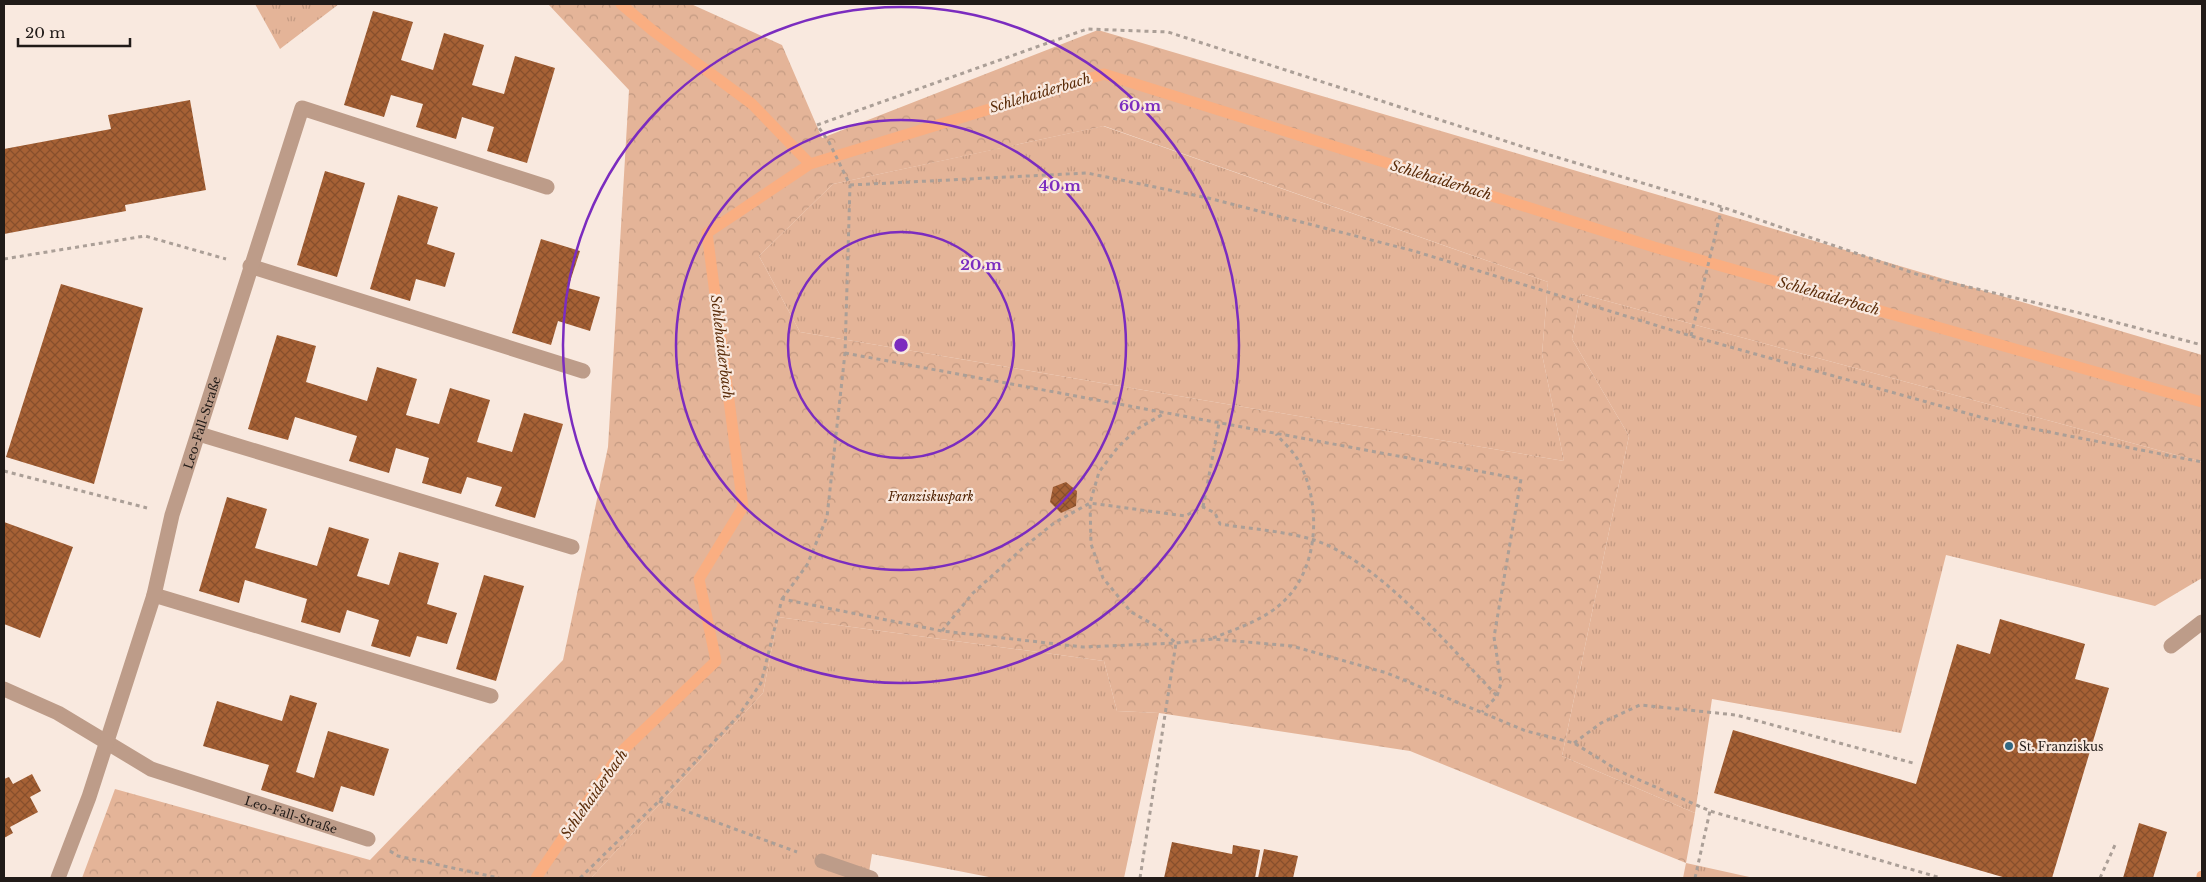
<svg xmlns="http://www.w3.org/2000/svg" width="2206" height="882" font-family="'Libre Baskerville',serif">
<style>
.grass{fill:url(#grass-tufts)}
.forest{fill:url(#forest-crowns);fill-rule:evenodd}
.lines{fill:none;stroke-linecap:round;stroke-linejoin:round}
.stream{stroke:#faae81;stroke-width:11}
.building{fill:url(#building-cross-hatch)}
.path{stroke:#ab9f97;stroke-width:3;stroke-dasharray:4 4;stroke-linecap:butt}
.minor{stroke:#bd9c89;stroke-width:15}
.ring{fill:none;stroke:#7b2cbf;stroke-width:2.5}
.poi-dot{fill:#316882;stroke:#f9e9df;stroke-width:2}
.labels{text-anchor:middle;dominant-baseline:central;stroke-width:4.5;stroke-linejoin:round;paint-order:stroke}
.street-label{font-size:12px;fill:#211b18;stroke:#f9e9df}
.park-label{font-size:12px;font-style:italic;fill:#4f2100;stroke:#f9e9df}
.poi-label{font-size:12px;fill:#211b18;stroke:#f9e9df;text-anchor:start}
.water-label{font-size:14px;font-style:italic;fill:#5a2b08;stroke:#f9e9df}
.centre{fill:#7b2cbf;stroke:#f9e9df;stroke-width:2.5}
.ring-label{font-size:15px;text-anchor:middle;font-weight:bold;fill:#7b2cbf;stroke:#f9e9df;stroke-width:4.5;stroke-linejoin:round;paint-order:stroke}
</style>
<defs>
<pattern id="grass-tufts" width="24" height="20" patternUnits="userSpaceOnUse" patternTransform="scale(1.25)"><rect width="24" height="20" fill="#e4b498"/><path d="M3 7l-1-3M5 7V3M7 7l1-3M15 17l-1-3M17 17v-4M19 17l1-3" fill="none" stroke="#c39a82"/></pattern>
<pattern id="forest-crowns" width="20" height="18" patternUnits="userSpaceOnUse" patternTransform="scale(1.25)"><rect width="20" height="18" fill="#e4b498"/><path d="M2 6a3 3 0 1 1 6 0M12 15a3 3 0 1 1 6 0" fill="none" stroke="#c39a82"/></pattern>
<pattern id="building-cross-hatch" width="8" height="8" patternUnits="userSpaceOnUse" patternTransform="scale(1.25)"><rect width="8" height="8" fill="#a66135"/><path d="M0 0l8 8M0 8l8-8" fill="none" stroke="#874f2c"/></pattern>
</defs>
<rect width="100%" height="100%" fill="#f9e9df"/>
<path class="grass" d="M255,4H339L280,49Z
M1103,126L1548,282L1542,354L1564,461L800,332L759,256L833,184Z
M1581,294L2202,462V578L2155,606L1946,555L1901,733L1712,699L1695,813L1562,756L1629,436L1572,339Z
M778,617L1104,661L1117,711L1159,713L1124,878H994L872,854L868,878H591L763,693Z
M1686,863L1754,878H1683Z"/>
<path class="forest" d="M548,4H691L782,45L822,138L1098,30L2202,355V462L1581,294L1572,339L1629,436L1562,756L1695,813L1686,863L1410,751L1159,713L1117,711L1104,661L778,617L763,693L591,878H82L115,789L370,860L563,660L608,447L629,90ZM1104,126L1548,282L1542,354L1564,461L800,332L759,256L833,184Z"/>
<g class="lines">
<path class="stream" d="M621,4L652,30L752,104L810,164
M536,878L621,752L716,661L699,579L743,507L707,233L810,164L1104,74L1654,247L2202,402
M2202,878V876"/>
</g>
<path class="building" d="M373,11L413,22L401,60L433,70L444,33L484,45L472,85L504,94L515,56L555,68L527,163L487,151L494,127L462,117L456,139L416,127L423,104L391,95L384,117L344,105Z
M190,100L206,190L125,205L126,211L4,234V149L111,129L108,115Z
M325,171L365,183L337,277L297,265Z
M398,195L438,207L427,244L455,253L445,287L416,279L410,301L370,289Z
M541,239L580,251L568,288L600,297L590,331L558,321L551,345L512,333Z
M61,284L143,308L94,484L6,457Z
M277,335L316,346L306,382L367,401L377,367L417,379L406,415L439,424L450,388L490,400L477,442L512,452L524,413L563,424L535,518L495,506L502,487L467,477L461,494L422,483L429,458L396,448L389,473L349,461L357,436L295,417L288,440L248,429Z
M1066,482L1077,491L1076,506L1061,513L1050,502L1053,487Z
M227,497L267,509L255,548L317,566L329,527L369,539L357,576L389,585L399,552L439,563L427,604L457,613L447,644L417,636L410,657L371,646L379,620L347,610L340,633L301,622L307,599L245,580L239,603L199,591Z
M4,522L73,547L40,638L4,624Z
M484,575L524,586L496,681L456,669Z
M2000,619L2085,644L2075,679L2109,688L2052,878H2006L1714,793L1733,730L1916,784L1957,644L1990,654Z
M290,695L317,703L296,772L314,778L328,731L389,749L374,796L341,786L333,812L261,790L269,765L203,746L217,701L282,721Z
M32,774L41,791L30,797L38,812L10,827L13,833L4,838V779L9,777L13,784Z
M2139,823L2167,832L2153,878H2123Z
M1172,842L1232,854L1233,845L1260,850L1255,878H1164Z
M1264,849L1298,856L1293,878H1258Z"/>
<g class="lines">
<path class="path" d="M850,185L1087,173L1208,198L1414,251L1691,336L1998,422L2202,462
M4,259L145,236L226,259
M1691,336L1722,207
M845,353L1521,479L1494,637L1501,683L1497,696L1482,712
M4,471L147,508
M1203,507L1219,423
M782,599L807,565L827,517L845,353L850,185L829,142L817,125L1087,29L1168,32L1533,150L1722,207L1922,276L2088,315L2202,345
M942,631L973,593L1024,547L1054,523L1090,503L1185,516L1203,507L1215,513L1220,524C1250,529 1285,531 1314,540C1377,560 1451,648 1497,696
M1213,638C1238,628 1267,619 1286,599C1320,564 1321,501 1298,460C1293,451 1283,442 1276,434
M1574,743L1601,723L1640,705L1736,715L1913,763
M659,801L797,852
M390,851L398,856L499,878
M580,878L659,801L739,715L761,683L782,599L942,631L1083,647L1176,643L1213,639L1292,646L1387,673L1526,731L1574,743L1619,771L1710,811L1941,878
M1140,878L1176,643L1156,626L1131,612L1103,578L1091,544L1090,503L1099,472L1118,447L1137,429L1165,413
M1695,878L1710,811
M2100,878L2115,845"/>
<g class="minor">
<path d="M250,266L583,371"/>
<path d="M199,434L572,547"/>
<path d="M154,595L491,696"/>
<path d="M2171,646L2202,622"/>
<path id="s1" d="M4,689L58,713L151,769L368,839"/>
<path d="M822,861L871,878"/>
<path id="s2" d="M58,878L89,797L154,595L172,515L302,108L547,187"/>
</g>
</g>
<g class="ring">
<circle cx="901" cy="345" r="113"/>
<circle cx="901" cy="345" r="225"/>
<circle cx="901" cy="345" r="338"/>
</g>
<circle class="poi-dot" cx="2009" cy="746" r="5"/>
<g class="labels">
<g class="street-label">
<text stroke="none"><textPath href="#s2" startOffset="478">Leo-Fall-Straße</textPath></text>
<text stroke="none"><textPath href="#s1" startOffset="315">Leo-Fall-Straße</textPath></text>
</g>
<g class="park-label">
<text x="931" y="496">Franziskuspark</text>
</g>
<g class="poi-label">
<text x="2019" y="746">St. Franziskus</text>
</g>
<g class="water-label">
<text transform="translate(1040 93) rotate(-17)">Schlehaiderbach</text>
<text transform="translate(1441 180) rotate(17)">Schlehaiderbach</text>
<text transform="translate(1829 296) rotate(16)">Schlehaiderbach</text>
<text transform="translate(722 347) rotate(83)">Schlehaiderbach</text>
<text transform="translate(594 794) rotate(-55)">Schlehaiderbach</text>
</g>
</g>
<circle cx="901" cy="345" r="8" class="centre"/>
<g class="ring-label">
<text x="1140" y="111">60 m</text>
<text x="1060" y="191">40 m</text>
<text x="981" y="270">20 m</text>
</g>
<rect width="2206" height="882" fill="none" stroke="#211b18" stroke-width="10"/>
<path d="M18 38v8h112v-8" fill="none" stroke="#211b18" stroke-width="2.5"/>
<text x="25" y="38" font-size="15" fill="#211b18" stroke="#f9e9df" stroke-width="4" paint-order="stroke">20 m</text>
</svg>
